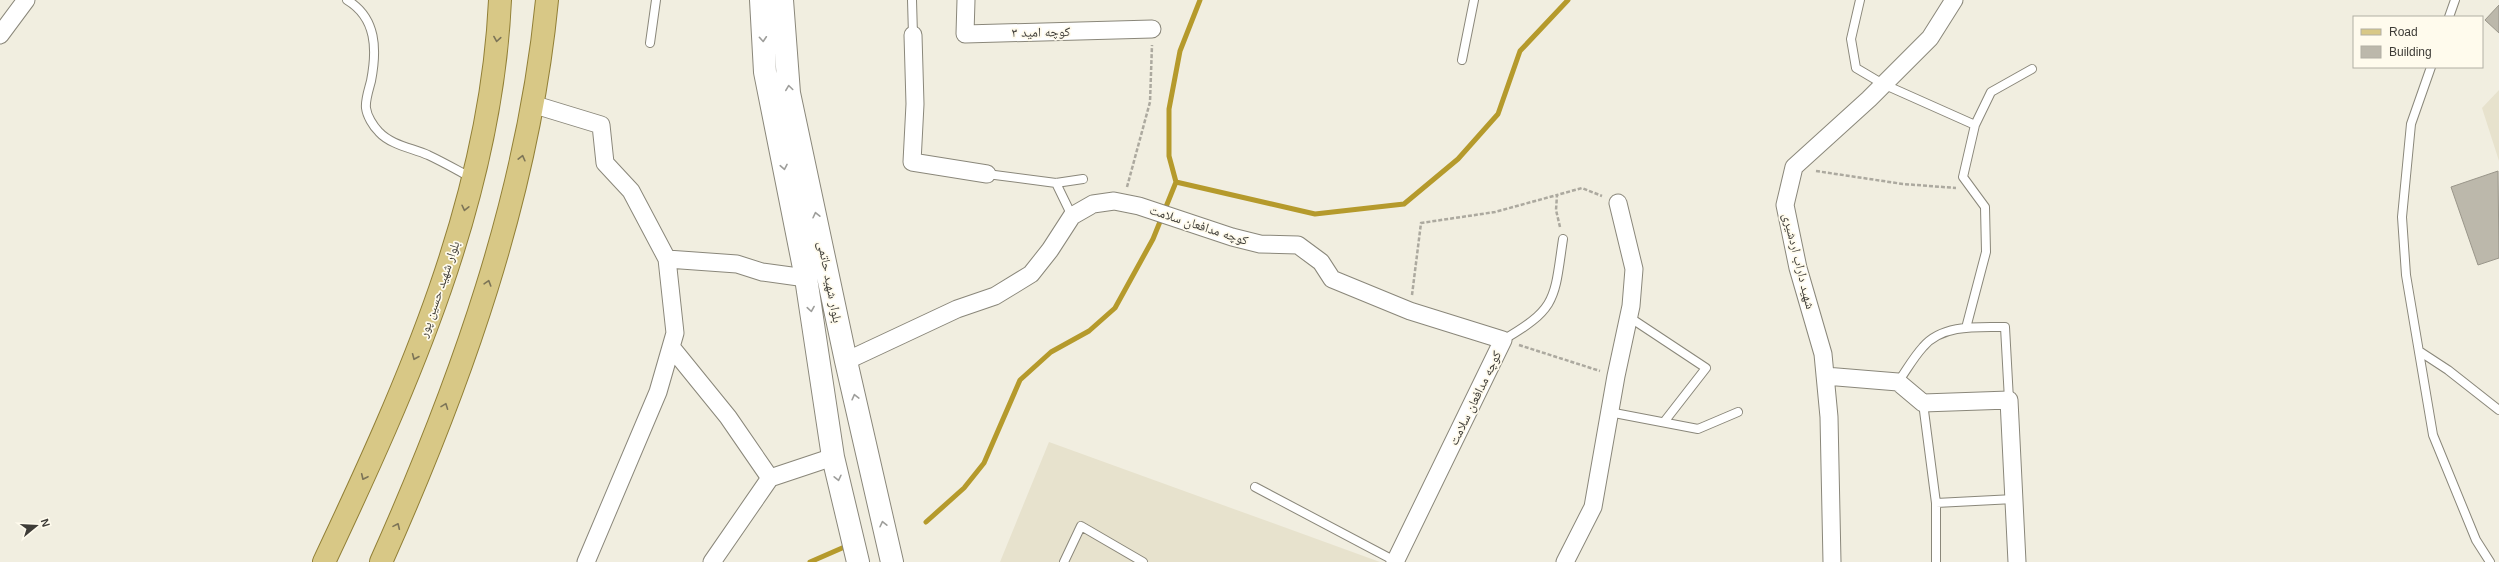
<svg xmlns="http://www.w3.org/2000/svg" width="2499" height="562" font-family="Helvetica,'Noto Naskh Arabic',sans-serif">
<style>
.built{fill:#e7e2cd}
.lines{fill:none;stroke-linecap:round;stroke-linejoin:round}
.stream{stroke:#b59a2c;stroke-width:5}
.building{fill:#bcb8ab;stroke:#9a968a}
.service-casing{stroke:#8a877a;stroke-width:10}
.minor-casing{stroke:#8a877a;stroke-width:19}
.secondary-casing{stroke:#8a877a;stroke-width:24}
.primary-casing{stroke:#917f36;stroke-width:24}
.path{stroke:#aca99f;stroke-width:2.5;stroke-dasharray:4 2;stroke-linecap:butt}
.service{stroke:#fff;stroke-width:8}
.minor{stroke:#fff;stroke-width:17}
.secondary{stroke:#fff;stroke-width:22}
.primary{stroke:#d8c886;stroke-width:22}
.oneway{stroke:#7c7457}
.oneway2{stroke:#9e9e9b}
.labels{text-anchor:middle;dominant-baseline:central;stroke-width:3.5;stroke-linejoin:round;paint-order:stroke}
.street-label{font-size:13px;fill:#3e3c37;stroke:#fffbed}
</style>
<rect width="100%" height="100%" fill="#f1eee0"/>
<path class="built" d="M2499,90V161L2482,108Z
M1049,442L1380,562H1000Z"/>
<g class="lines">
<path class="stream" d="M1176,182L1315,214L1404,204L1458,159L1498,114L1520,51L1568,0
M926,522L964,488L984,463L1020,380L1051,352L1089,331L1115,308L1153,239L1176,182L1169,156V109L1180,51L1200,0
M810,562L849,545"/>
</g>
<path class="building" d="M2499,5V33L2485,20Z
M2498,171L2499,258L2478,265L2451,187Z"/>
<g class="lines">
<defs>
<path id="service" d="M347,0C377,18 377,50 371,81C369,89 365,100 366,108C367,116 373,126 379,132C391,145 412,148 428,155C443,162 457,170 472,178
M912,0L913,35
M1860,0L1851,39L1856,68L1883,84L1975,125L1991,92L2032,69
M2449,17L2455,0
M650,43L656,0
M1462,60L1474,0
M2431,67L2411,124L2402,217L2406,275L2433,435L2476,540L2490,562
M987,174L1056,183L1083,179
M1056,183L1072,216
M1629,317L1706,368L1664,422
M1966,328L1986,252L1985,207L1963,177L1975,125
M1503,340C1558,308 1554,299 1563,239
M2419,351L2448,370L2499,410
M1898,382C1906,371 1913,358 1923,347C1942,324 1978,327 2005,327L2009,400
M1923,403L1936,503V562
M1609,412L1698,429L1738,412
M1255,487L1395,561
M1936,503L2014,499
M1064,562L1081,526L1143,562"/>
<path id="minor" d="M966,0L965,34L1152,29
M0,35L26,0
M913,35L915,104L912,162L987,174
M532,104L601,125L605,163L631,191L667,259L675,333L658,392L586,562
M667,259L737,264L762,272L806,278
M672,348L728,417L770,478
M846,361L957,309L995,296L1031,274L1050,250L1072,216L1093,204L1114,201L1139,206L1232,237L1260,244L1298,245L1321,262L1332,279L1410,311L1503,340L1395,562
M1825,376L1898,382L1923,403L2009,400L2017,562
M712,562L770,478L833,457
M1565,562L1593,507L1616,376L1631,306L1634,269L1618,203
M1832,562L1829,417L1823,354L1798,268L1785,205L1794,167L1869,99L1930,38L1954,0"/>
<path id="secondary" d="M761,0L765,72L806,278L833,457L858,562
M782,0L789,93L846,361L892,562"/>
<path id="primary" d="M324,562C408,384 491,199 500,0
M381,562C461,383 528,196 547,0"/>
</defs>
<use href="#service" class="service-casing"/>
<use href="#minor" class="minor-casing"/>
<use href="#secondary" class="secondary-casing"/>
<use href="#primary" class="primary-casing"/>
<path class="path" d="M1816,171L1903,184L1956,188
M1127,187L1150,102L1152,45
M1560,227L1556,210L1557,195L1582,188L1602,196
M1412,295L1421,223L1495,212L1557,195
M1519,345L1600,371"/>
<use href="#service" class="service"/>
<use href="#minor" class="minor"/>
<use href="#secondary" class="secondary"/>
<use href="#primary" class="primary"/>
</g>
<defs><path id="oneway-chevron" d="M-2-3.5L2.5 0L-2 3.5" fill="none" stroke-width="1.6" stroke-linecap="round" stroke-linejoin="round"/></defs>
<g class="oneway">
<use href="#oneway-chevron" transform="translate(497 39) rotate(99)"/>
<use href="#oneway-chevron" transform="translate(522 158) rotate(-76)"/>
<use href="#oneway-chevron" transform="translate(465 208) rotate(103)"/>
<use href="#oneway-chevron" transform="translate(488 283) rotate(-73)"/>
<use href="#oneway-chevron" transform="translate(415 357) rotate(113)"/>
<use href="#oneway-chevron" transform="translate(445 406) rotate(-69)"/>
<use href="#oneway-chevron" transform="translate(364 477) rotate(115)"/>
<use href="#oneway-chevron" transform="translate(397 526) rotate(-66)"/>
</g>
<g class="oneway2">
<use href="#oneway-chevron" transform="translate(763 39) rotate(86)"/>
<use href="#oneway-chevron" transform="translate(789 88) rotate(-98)"/>
<use href="#oneway-chevron" transform="translate(784 167) rotate(79)"/>
<use href="#oneway-chevron" transform="translate(816 215) rotate(-103)"/>
<use href="#oneway-chevron" transform="translate(811 309) rotate(81)"/>
<use href="#oneway-chevron" transform="translate(855 397) rotate(-104)"/>
<use href="#oneway-chevron" transform="translate(838 478) rotate(77)"/>
<use href="#oneway-chevron" transform="translate(883 524) rotate(-103)"/>
</g>
<g class="labels">
<g class="street-label">
<text transform="translate(1041 32) rotate(-1)">کوچه امید ۳</text>
<text transform="translate(1199 225) rotate(18)">کوچه مدافعان سلامت</text>
<text transform="translate(1799 261) rotate(76)">شهید داراب اردشیری</text>
<text transform="translate(830 282) rotate(79)">بلوار شهید حاتمی</text>
<text transform="translate(439 289) rotate(-71)">بلوار شهيد حسین پور</text>
<text transform="translate(1475 398) rotate(-64)">کوچه مدافعان سلامت</text>
</g>
</g>
<rect x="2353" y="16" width="130" height="52" fill="#fffbed" stroke="#b2afa4"/>
<rect x="2361" y="29" width="20" height="6" fill="#d8c886" stroke="#b2afa4"/>
<text x="2389" y="36" font-size="12" fill="#3e3c37">Road</text>
<rect x="2361" y="46" width="20" height="12" fill="#bcb8ab" stroke="#b2afa4"/>
<text x="2389" y="56" font-size="12" fill="#3e3c37">Building</text>
<g transform="translate(36 526) rotate(72)" stroke="#fffbed" stroke-width="3" paint-order="stroke">
<path d="M0-3L7 15L0 10L-7 15Z" fill="#3e3c37"/>
<text y="-6" font-size="11" font-weight="bold" text-anchor="middle" fill="#3e3c37">N</text>
</g>
</svg>
